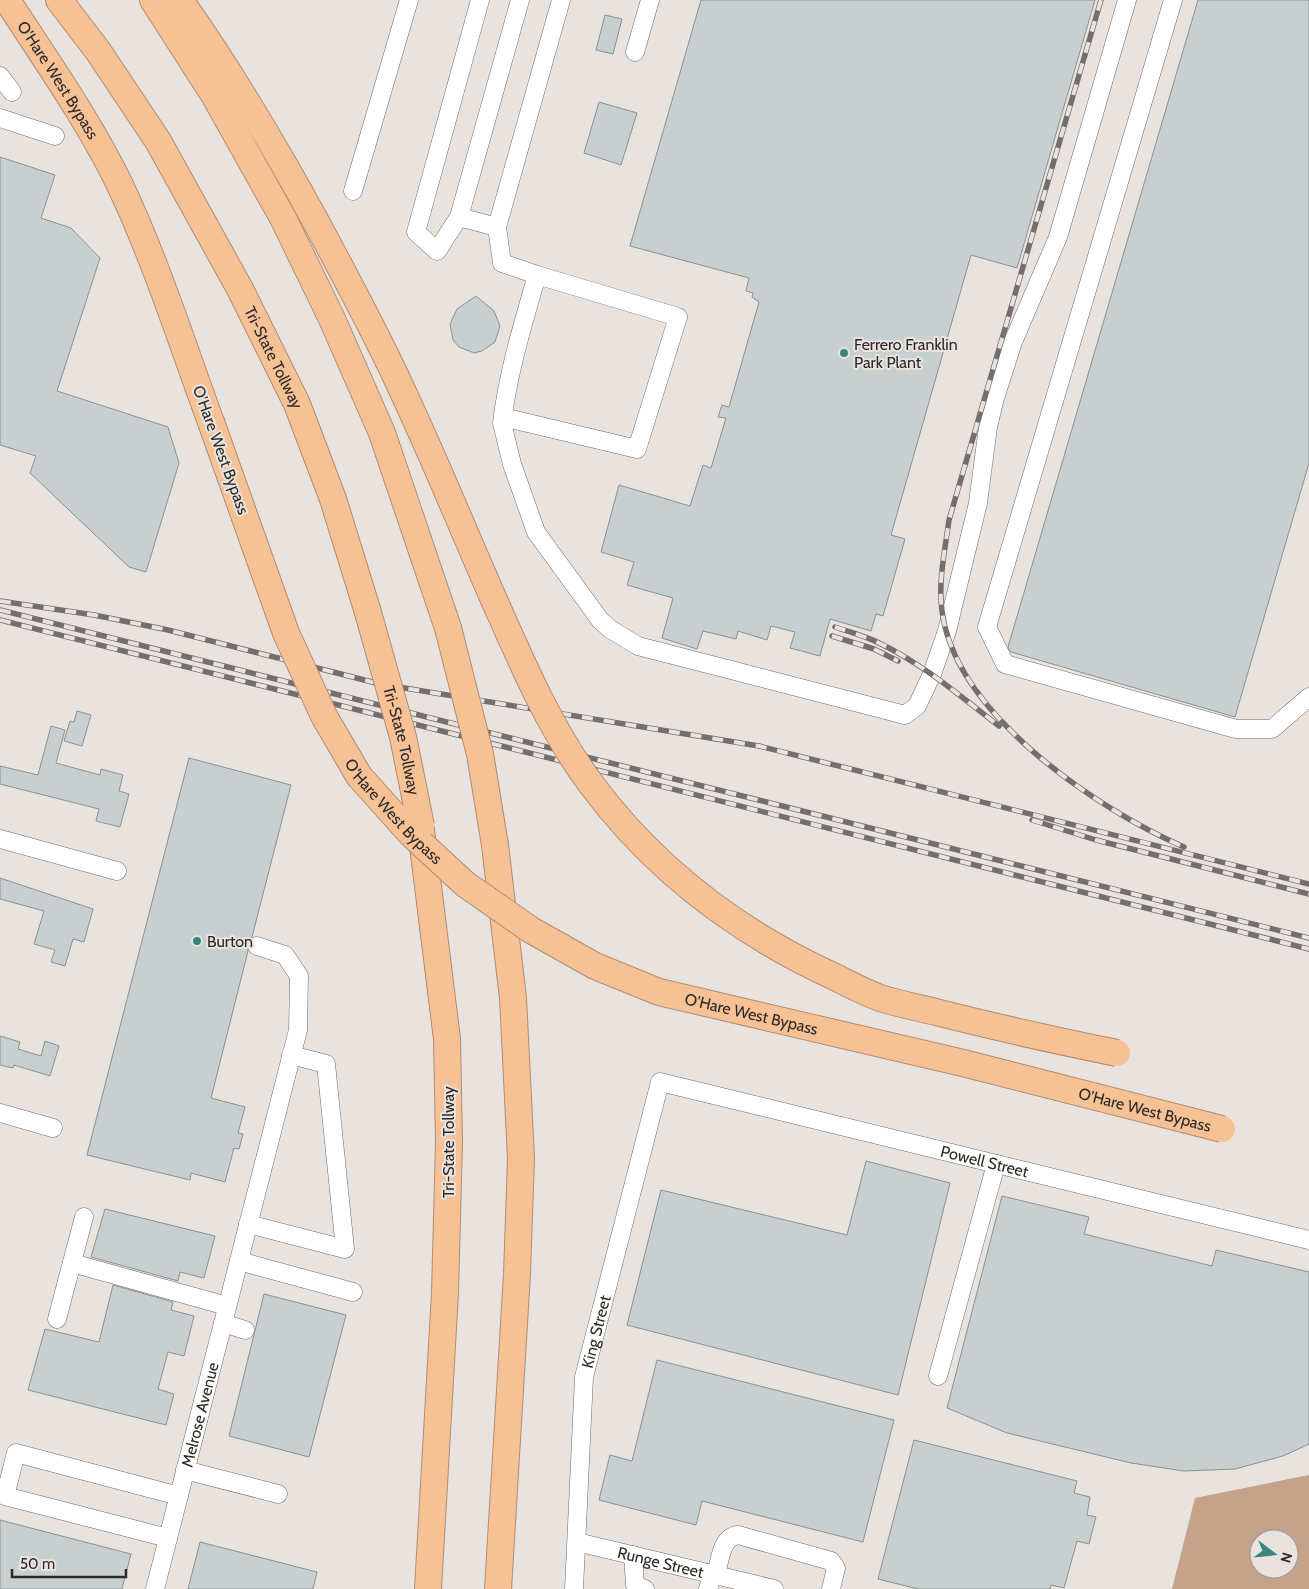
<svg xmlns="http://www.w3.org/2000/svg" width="1309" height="1589" font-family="Cabin,sans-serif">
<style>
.forest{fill:#c4a38a;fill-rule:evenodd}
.building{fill:#c8d0cf;stroke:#8a9191}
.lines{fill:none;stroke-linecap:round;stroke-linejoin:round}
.minor-casing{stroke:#6f6a66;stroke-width:19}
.highway-casing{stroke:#b08c70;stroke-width:28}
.minor{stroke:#fff;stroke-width:18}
.highway{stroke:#f7c196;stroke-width:26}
.rail-casing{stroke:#726f6c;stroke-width:5.5}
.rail{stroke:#e8e3de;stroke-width:4;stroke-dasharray:11;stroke-linecap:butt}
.highway-bridge-casing{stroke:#b08c70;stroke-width:28;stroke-linecap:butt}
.highway-bridge{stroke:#f7c196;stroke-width:26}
.poi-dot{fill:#3c847f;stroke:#e8e3de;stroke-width:2}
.labels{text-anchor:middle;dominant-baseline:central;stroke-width:4;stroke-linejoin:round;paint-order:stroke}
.street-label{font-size:16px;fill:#2c2a28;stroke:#e8e3de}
.poi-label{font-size:16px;fill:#2c2a28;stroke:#e8e3de;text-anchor:start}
</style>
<rect width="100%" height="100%" fill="#e8e3de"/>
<path class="forest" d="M1309,1475V1589H1172L1195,1498ZM1259,1539H1289V1569H1259Z"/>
<path class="building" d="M701,0H1095L1017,268L971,255L891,535L905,539L883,616L876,614L871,631L830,619L820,656L790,648L795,632L771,626L767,640L738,631L736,639L703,631L697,649L662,638L673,598L627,585L634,562L601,552L619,485L690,506L703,465L711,468L726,418L718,417L722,405L729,407L759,302L752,297L753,293L746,291L749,278L630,246Z
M1198,0H1309V463L1235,717L1011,652L1008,647Z
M605,15L622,19L613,54L596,50Z
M599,102L637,113L621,165L584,153Z
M0,157L55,175L41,218L71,228L100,258L57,391L168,427L179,463L146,572L129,567L30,473L36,456L0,445Z
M476,296L494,311L500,326L495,342L482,351L474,353L459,347L453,340L450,324L457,309Z
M77,711L91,715L82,746L64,741L70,721L74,722Z
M51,726L65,730L56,763L100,775L101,769L123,775L119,791L129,794L120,827L96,821L99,809L0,784V766L38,775Z
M189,758L291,785L252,937L247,943L248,951L211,1098L245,1107L238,1133L243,1134L239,1149L234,1148L225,1182L191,1173L190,1180L87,1155Z
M0,878L93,909L84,942L73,939L65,966L51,962L55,950L34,944L44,911L0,899Z
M0,1036L20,1042L18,1049L41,1056L45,1041L59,1046L50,1076L14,1065L13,1068L0,1065Z
M866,1161L950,1183L898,1395L627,1325L661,1190L847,1235Z
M1002,1196L1089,1217L1084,1234L1212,1266L1216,1250L1309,1272V1444L1283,1456L1235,1469L1184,1471L1131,1463L1007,1433L947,1408Z
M105,1209L215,1236L204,1278L180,1272L178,1281L91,1257Z
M113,1285L173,1302L171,1310L194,1316L184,1356L168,1352L158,1389L174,1394L166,1425L28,1390L45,1329L99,1342Z
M264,1294L346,1315L309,1457L229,1436Z
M657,1360L894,1420L863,1542L702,1501L696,1525L599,1500L610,1455L632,1461Z
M914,1440L1077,1481L1074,1493L1090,1497L1087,1515L1096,1517L1089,1544L1077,1541L1064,1588L1051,1585L1050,1589H918L878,1579Z
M0,1520L131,1554L122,1589H0Z
M200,1542L317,1572L313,1589H188Z"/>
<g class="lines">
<defs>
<g id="minor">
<path d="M480,0L416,232L437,251L459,217L520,0"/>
<path d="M1173,0L987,627L1005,664L1236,729H1272L1309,697"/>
<path d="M635,52L650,0"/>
<path d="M0,76L12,92"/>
<path d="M0,118L55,136"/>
<path d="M353,191L409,0"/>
<path d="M459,217L497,227"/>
<path d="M537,275L502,263L497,227L561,0"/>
<path d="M503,417L637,449L678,317L537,275C523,324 508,372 502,423L512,464L536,532L600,620L610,629L638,646L905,715L917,706L932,674L947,631L978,503L988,427L995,398L1013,342L1058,237L1127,0"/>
<path d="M0,839L117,871"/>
<path d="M0,1113L53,1128"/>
<path d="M248,1224L345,1249L326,1064L291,1055"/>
<path d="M239,1261L353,1292"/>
<path d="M72,1263L227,1306"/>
<path d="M57,1319L84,1217"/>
<path d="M223,1323L245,1330"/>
<path d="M938,1376L996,1164"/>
<path d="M185,1470L278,1494"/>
<path d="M168,1538L5,1496L16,1453L179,1496"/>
<path id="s1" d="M577,1542L774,1589"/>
<path d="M633,1555L635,1585L645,1589"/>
<path d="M716,1575C720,1560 721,1537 738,1535L831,1561L836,1568L831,1589"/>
<path id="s2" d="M155,1589L298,1030L299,976L285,955L257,946"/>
<path id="s3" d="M574,1589L584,1377L660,1082L1309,1240"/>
<path d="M708,1589L713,1574"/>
</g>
<g id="highway">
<path id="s4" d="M7,0C45,59 87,118 118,181C155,258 181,341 211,422"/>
<path id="s5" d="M59,0L98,51L158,141L240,289L297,404L333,499L367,609"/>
<path d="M153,0L214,95L283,218L332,319L382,433L448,628"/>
<path d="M180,0C258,111 323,231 384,352C423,431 456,513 491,593"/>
<path d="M421,830L447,1039L449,1142L445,1293L428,1589"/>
<path d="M495,845L513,998L521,1158L517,1274L498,1589"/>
</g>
</defs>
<use href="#minor" class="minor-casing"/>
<use href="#highway" class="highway-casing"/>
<use href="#minor" class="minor"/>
<use href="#highway" class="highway"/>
<defs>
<path id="rail" d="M1101,0L949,520C945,550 938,581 942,611C955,714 1097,809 1184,847
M0,601L94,615L168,630L380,684L759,746L1309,884
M0,610L1309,938
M0,620L1309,949
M835,627C849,632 865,636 879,643C923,664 960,696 999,726
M832,636L874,649L898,661
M1032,820L1096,840L1309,894"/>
</defs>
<use href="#rail" class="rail-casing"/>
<use href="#rail" class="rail"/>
<defs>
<g id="highway-bridge">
<path id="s6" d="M211,422L286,633L324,716L359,776L411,834L465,884L531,930L595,966L659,992L963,1063L1222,1129"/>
<path d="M491,593C520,658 548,726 591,784C654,869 739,933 835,977C849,984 864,992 880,998C899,1004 920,1008 940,1013C999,1028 1058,1041 1117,1053"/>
<path id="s7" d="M367,609L403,737L421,826"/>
<path d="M448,628L480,754L495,845"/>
</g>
</defs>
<use href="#highway-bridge" class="highway-bridge-casing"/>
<use href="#highway-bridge" class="highway-bridge"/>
</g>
<g class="poi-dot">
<circle cx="844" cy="353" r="5"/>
<circle cx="197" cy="941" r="5"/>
</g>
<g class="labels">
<g class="street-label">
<text stroke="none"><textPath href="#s4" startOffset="95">O'Hare West Bypass</textPath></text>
<text stroke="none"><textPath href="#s5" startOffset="418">Tri-State Tollway</textPath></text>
<text transform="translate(221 450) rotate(70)">O'Hare West Bypass</text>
<text stroke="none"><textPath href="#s7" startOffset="136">Tri-State Tollway</textPath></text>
<text stroke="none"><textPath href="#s6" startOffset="434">O'Hare West Bypass</textPath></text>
<text stroke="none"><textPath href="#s6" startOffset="854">O'Hare West Bypass</textPath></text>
<text stroke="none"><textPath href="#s6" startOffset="1259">O'Hare West Bypass</textPath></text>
<text transform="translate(448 1142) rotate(-90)">Tri-State Tollway</text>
<text stroke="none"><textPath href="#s3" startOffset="851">Powell Street</textPath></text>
<text stroke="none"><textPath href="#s3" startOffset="259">King Street</textPath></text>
<text stroke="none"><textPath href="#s2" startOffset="180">Melrose Avenue</textPath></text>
<text stroke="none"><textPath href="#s1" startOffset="86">Runge Street</textPath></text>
</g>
<g class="poi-label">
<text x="854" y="344">Ferrero Franklin<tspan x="854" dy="18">Park Plant</tspan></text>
<text x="207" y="941">Burton</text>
</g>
</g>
<g transform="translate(1274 1554) rotate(106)"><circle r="24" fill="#e8e3de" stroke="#9d9995"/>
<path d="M0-4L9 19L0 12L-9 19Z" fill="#3c847f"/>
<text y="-8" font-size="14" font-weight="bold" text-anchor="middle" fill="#2c2a28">N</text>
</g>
<path d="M12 1569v8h114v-8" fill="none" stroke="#2c2a28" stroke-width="2.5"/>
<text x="20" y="1569" font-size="15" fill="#2c2a28" stroke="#e8e3de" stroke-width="4" paint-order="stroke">50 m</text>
</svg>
